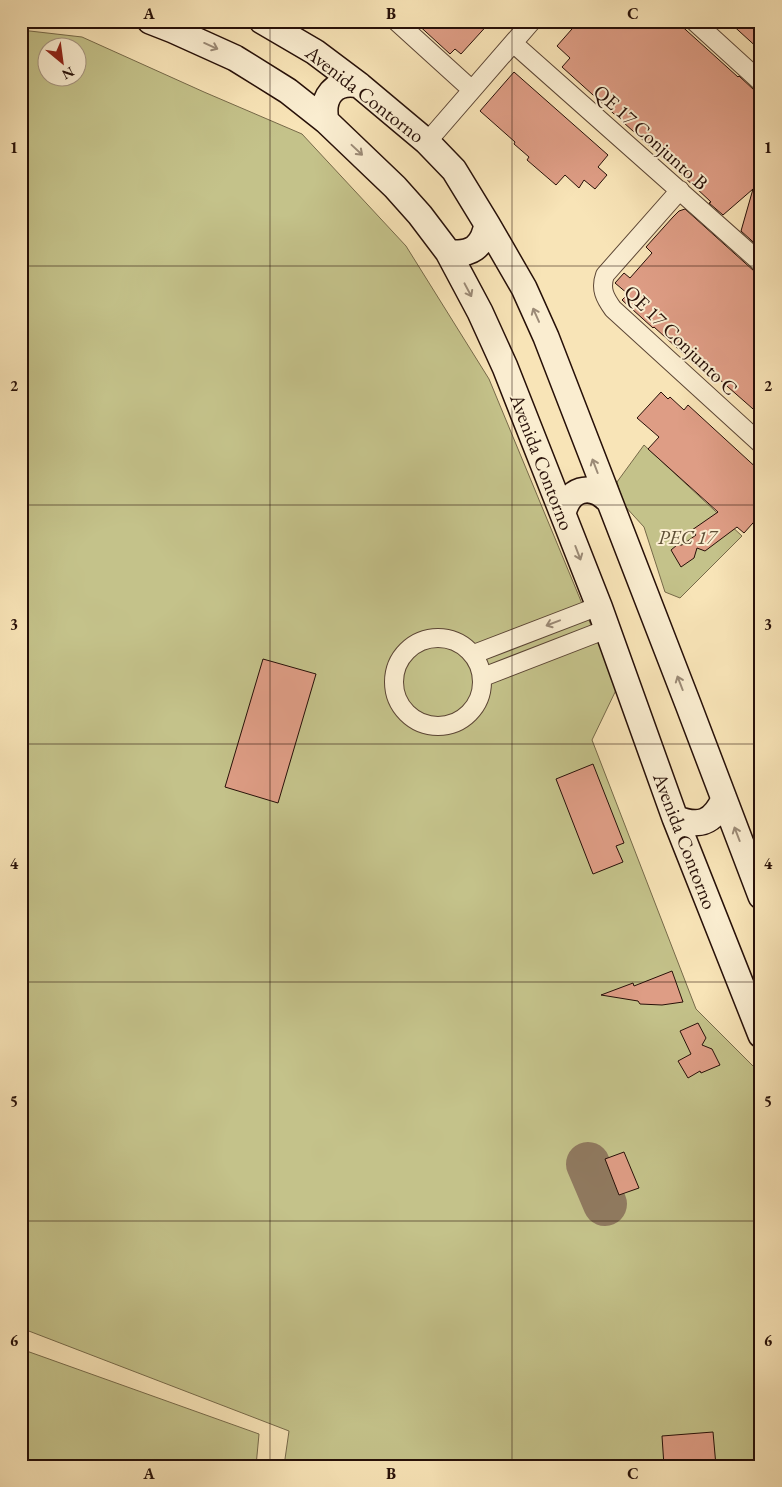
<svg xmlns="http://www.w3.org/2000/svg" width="782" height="1487" font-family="'EB Garamond',serif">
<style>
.green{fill:#c4c28a;stroke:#766949;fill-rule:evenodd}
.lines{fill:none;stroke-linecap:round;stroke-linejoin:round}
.taxiway{stroke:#907a60;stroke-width:44}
.building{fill:#de9d85;stroke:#271008}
.street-casing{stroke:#5b4534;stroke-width:20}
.secondary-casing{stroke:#271008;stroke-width:28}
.street{stroke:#faedd0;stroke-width:18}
.secondary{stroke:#faedd0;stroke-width:25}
.oneway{stroke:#9b8a76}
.grid{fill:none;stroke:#271008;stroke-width:1;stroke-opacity:0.55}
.labels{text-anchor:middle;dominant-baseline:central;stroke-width:4;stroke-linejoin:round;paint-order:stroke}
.street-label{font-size:20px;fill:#271008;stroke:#faedd0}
.park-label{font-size:20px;font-style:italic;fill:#5e4e36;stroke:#faedd0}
.neatline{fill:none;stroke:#271008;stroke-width:2}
.grid-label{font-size:16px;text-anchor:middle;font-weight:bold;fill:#271008}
</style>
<rect width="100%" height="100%" fill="#f8e4b7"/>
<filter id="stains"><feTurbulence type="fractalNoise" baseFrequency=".004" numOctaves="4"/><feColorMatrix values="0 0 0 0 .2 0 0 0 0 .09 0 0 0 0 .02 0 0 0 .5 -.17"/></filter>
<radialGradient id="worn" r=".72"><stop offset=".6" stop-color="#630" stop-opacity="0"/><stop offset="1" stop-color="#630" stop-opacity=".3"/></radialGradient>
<path class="green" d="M21,30L82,37L204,92L302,134L406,246L489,379L617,688L592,740L696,1009L761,1074V1466H284L289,1431L21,1328ZM48,48H78V78H48Z
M644,445L742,536L680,598L665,592L644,527L623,504L617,482Z
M21,1349L259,1434L256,1466H21Z"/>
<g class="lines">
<path class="taxiway" d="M588,1164L605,1204"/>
</g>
<path class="building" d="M414,21H491L461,54L455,49L450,54Z
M579,21H676L738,77L739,76L754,90L761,92V249L741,231L753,189L723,215L709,203L711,202L695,187L562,67L570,58L557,46Z
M728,21H761V51Z
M514,72L608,155L598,167L607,175L595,189L584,180L579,188L565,175L556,185L527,160L529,157L514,144L515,142L480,111Z
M685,209L754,271L761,273V416L711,372L708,376L654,327L653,328L622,300L628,294L615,283L624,273L630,278L652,253L646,247L673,217L679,211Z
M661,392L668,399L670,397L684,410L688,405L761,472V514L744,533L737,527L705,551L697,548L694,558L681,567L671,550L677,545H682L696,535L692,530L718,512L648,449L659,437L637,418Z
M263,659L316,674L278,803L225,787Z
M593,764L624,843L616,846L623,862L593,874L556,779Z
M672,971L683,1002L662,1005L640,1004L638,1001L601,995L633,983L634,986Z
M698,1023L706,1038L702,1045L712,1049L720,1065L701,1073L700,1071L688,1078L678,1061L691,1054L680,1031Z
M624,1152L639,1188L619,1195L605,1159Z
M713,1432L716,1466H664L662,1436Z"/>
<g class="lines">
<defs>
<path id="street" d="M396,21L472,90
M694,21L761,82
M513,43L761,263
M427,142L532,21
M680,190L605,275C600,289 605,298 613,309L761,444
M394 682a44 44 0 1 1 88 0a44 44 0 1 1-88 0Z
M474,654L599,606
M483,677L607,629"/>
<path id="secondary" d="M150,21L173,30L235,58L288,91L326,121L395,187L420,215L448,252L480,312L505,367L599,606L675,818L761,1035
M262,21L315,52L359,85L427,142L454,170L487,224L524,288L546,337L688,704L761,896
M326,121C321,97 334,80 359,85
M448,252C471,256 483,247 487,224
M563,514C568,489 590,482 608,500
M675,818C699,828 713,823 724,799"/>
</defs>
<use href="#street" class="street-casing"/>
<use href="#secondary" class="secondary-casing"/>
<use href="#street" class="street"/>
<use href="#secondary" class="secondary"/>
</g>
<defs><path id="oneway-shaft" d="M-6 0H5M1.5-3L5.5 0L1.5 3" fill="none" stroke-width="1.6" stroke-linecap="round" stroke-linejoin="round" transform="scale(1.25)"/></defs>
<g class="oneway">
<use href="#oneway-shaft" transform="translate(211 46) rotate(24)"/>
<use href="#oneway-shaft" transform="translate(357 150) rotate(43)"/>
<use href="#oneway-shaft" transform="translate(468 290) rotate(62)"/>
<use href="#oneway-shaft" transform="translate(536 315) rotate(-114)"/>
<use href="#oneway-shaft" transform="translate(595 466) rotate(-111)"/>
<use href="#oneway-shaft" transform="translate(578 553) rotate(69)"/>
<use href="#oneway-shaft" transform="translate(553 623) rotate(159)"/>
<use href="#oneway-shaft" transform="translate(680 683) rotate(-111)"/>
<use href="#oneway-shaft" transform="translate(737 834) rotate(-111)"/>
</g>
<path class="grid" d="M270,21V1466M512,21V1466M21,266H761M21,505H761M21,744H761M21,982H761M21,1221H761"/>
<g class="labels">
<g class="street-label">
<text transform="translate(365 94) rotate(38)">Avenida Contorno</text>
<text transform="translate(651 137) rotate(42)">QE 17 Conjunto B</text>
<text transform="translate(681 340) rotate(44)">QE 17 Conjunto C</text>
<text transform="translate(542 462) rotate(69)">Avenida Contorno</text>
<text transform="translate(685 841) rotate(69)">Avenida Contorno</text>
</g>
<g class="park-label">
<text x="687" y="537">PEC 17</text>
</g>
</g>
<rect width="782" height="1487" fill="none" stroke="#f8e4b7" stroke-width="55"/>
<g transform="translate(62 62) rotate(151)"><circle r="24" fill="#faedd0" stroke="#a69580"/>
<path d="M0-4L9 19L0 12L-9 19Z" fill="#8f2418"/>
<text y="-8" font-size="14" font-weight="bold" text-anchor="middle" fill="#271008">N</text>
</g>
<rect x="28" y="28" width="726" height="1432" class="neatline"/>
<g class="grid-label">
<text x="149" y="19">A</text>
<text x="391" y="19">B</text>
<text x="633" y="19">C</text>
<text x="14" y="153">1</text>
<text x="768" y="153">1</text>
<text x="14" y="391">2</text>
<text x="768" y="391">2</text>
<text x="14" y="630">3</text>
<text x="768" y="630">3</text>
<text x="14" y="869">4</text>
<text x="768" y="869">4</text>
<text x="14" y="1107">5</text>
<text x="768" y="1107">5</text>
<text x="14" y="1346">6</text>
<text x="768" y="1346">6</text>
<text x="149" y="1479">A</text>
<text x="391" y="1479">B</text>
<text x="633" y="1479">C</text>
</g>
<rect width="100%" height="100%" filter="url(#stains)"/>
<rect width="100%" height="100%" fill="url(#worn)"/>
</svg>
